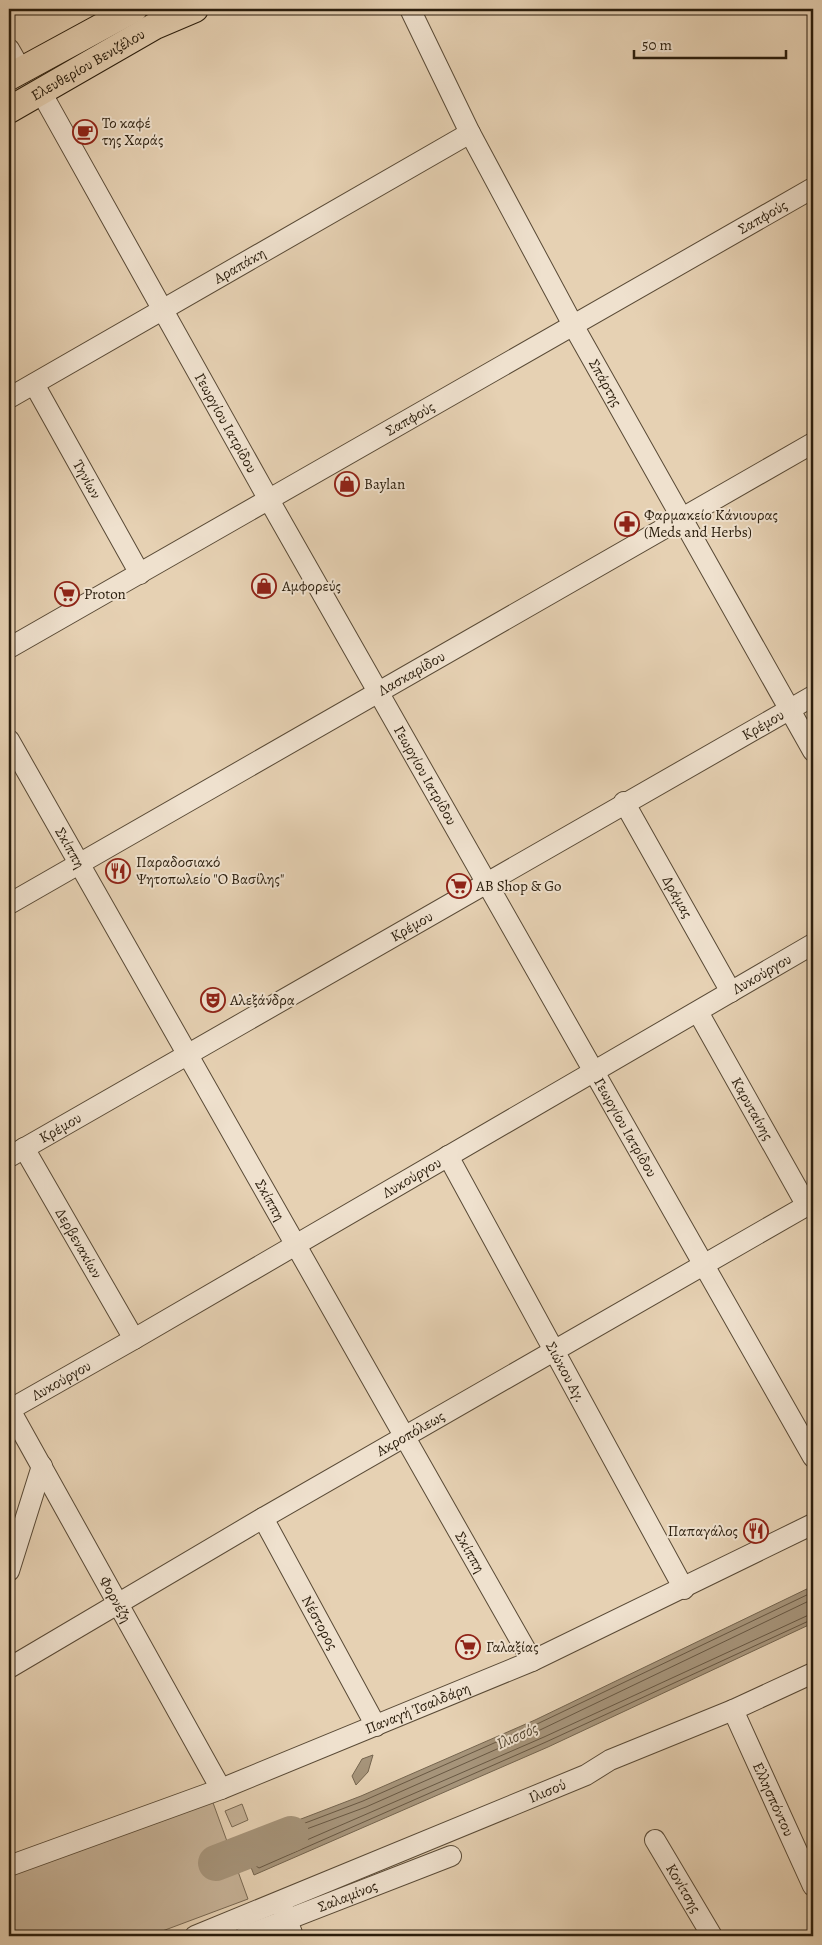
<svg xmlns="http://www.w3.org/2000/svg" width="822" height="1945" font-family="Alegreya,serif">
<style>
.green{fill:#c6b297;stroke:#786852}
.water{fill:#a6947a;stroke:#74644e}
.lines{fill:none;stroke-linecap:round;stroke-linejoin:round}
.shore{stroke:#685843;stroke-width:1}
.river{stroke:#a6947a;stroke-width:36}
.minor-casing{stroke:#594a36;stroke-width:22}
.major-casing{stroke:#2a1d0c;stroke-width:28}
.minor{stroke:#efe1ce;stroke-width:20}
.major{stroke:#e6d1b3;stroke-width:26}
.labels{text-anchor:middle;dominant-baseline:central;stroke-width:4;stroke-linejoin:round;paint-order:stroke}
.street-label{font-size:15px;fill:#2a1d0c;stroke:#efe1ce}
.poi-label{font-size:15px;fill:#2a1d0c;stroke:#efe1ce;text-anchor:start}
.water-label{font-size:16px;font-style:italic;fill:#554732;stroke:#efe1ce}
</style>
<rect width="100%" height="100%" fill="#e6d1b3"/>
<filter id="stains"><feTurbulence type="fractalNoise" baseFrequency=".004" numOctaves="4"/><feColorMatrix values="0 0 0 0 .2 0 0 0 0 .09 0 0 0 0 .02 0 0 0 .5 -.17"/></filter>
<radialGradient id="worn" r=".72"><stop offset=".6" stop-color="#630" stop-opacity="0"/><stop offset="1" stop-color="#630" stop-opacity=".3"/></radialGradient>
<path class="green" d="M212,1800L248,1899L149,1936H9V1876Z
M242,1804L248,1820L232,1827L225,1811Z"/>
<path class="water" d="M813,1586V1623L548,1747L254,1875L241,1842L361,1796L535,1720Z
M373,1755L368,1772L356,1785L352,1776L362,1759Z"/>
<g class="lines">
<path class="shore" d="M813,1592L537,1724L363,1801L250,1844L249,1847L256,1866L259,1868L546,1742L813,1619
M813,1599L540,1730L366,1807L258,1847L259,1858L263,1859L544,1737L813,1613"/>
<path class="river" d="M216,1863L291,1834"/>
<defs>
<g id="minor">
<path id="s1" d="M410,9L470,133L573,325L813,751"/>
<path d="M9,49L21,70"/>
<path id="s2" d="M41,92L269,500L813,1457"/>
<path id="s3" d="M34,384L140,574"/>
<path id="s4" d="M9,398L470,133"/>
<path id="s5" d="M9,648L813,188"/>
<path id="s6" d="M9,740L532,1661"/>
<path id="s7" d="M624,802L731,992"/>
<path id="s8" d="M9,904L813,443"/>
<path id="s9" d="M698,1012L807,1206"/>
<path id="s10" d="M24,1148L134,1339"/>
<path id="s11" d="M448,1156L684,1589"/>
<path id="s12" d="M9,1157L813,696"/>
<path id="s13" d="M9,1408L221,1789"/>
<path id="s14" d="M9,1410L134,1339L813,944"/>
<path id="s15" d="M263,1518L376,1726"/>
<path d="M9,1571L42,1466"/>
<path id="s16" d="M9,1668L263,1518L813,1202"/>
<path id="s17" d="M733,1710L813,1886"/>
<path id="s18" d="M655,1840L712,1936"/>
<path id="s19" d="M9,1866L221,1789L532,1661L813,1524"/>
<path d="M282,1906L293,1936"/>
<path id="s20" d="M195,1936L586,1775L610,1760L733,1710L813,1673"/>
<path id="s21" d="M245,1936L451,1856"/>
</g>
<g id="major">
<path d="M9,77L134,9"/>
<path id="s22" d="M9,110L155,26L195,9"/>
</g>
</defs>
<use href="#minor" class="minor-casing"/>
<use href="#major" class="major-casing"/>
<use href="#minor" class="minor"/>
<use href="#major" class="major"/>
</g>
<defs>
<symbol id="cafe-ring" viewBox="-11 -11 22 22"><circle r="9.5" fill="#efe1ce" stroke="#8f2418" stroke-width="1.5"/><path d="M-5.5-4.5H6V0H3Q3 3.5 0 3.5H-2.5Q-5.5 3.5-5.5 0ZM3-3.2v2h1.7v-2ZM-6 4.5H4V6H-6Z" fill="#8f2418"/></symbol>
<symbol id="shop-ring" viewBox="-11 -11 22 22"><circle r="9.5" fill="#efe1ce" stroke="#8f2418" stroke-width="1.5"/><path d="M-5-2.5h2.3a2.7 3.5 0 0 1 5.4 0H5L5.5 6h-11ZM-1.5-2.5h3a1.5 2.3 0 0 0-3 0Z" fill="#8f2418"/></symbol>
<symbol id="pharmacy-ring" viewBox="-11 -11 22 22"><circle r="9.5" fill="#efe1ce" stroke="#8f2418" stroke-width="1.5"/><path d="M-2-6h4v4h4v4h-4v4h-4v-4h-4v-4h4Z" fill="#8f2418"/></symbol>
<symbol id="supermarket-ring" viewBox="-11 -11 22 22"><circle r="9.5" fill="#efe1ce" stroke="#8f2418" stroke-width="1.5"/><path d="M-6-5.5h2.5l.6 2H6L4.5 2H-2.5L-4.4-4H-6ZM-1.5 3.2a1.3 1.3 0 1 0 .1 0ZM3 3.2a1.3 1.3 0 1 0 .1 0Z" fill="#8f2418"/></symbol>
<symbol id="restaurant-ring" viewBox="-11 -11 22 22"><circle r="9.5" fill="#efe1ce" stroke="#8f2418" stroke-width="1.5"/><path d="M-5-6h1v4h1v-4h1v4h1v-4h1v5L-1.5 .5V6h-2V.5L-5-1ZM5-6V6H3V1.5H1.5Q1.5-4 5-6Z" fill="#8f2418"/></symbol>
<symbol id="theatre-ring" viewBox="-11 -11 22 22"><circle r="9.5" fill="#efe1ce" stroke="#8f2418" stroke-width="1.5"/><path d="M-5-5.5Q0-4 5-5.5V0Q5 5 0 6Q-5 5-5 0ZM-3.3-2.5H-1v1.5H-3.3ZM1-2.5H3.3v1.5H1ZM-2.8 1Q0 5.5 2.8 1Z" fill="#8f2418"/></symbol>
</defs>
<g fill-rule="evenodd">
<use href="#cafe-ring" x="71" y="118" width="28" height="28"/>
<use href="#shop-ring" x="333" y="470" width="28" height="28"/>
<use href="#pharmacy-ring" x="613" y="510" width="28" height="28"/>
<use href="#shop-ring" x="250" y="572" width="28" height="28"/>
<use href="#supermarket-ring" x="53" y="580" width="28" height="28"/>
<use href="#restaurant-ring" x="104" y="857" width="28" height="28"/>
<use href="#supermarket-ring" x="445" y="872" width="28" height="28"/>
<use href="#theatre-ring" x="199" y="986" width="28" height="28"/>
<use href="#restaurant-ring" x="742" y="1517" width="28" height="28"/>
<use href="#supermarket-ring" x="454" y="1633" width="28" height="28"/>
</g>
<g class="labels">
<g class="street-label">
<text stroke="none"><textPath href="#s22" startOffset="91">Ελευθερίου Βενιζέλου</textPath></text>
<text stroke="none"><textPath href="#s5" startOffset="868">Σαπφούς</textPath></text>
<text stroke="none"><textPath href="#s4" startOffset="266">Αραπάκη</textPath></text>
<text stroke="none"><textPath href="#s1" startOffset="422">Σπάρτης</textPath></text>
<text stroke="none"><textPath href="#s5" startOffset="462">Σαπφούς</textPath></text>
<text stroke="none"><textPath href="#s2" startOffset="379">Γεωργίου Ιατρίδου</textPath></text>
<text stroke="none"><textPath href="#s3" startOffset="109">Τηνίων</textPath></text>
<text stroke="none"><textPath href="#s8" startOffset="464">Λασκαρίδου</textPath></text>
<text stroke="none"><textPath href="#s12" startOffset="869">Κρέμου</textPath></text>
<text stroke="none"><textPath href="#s2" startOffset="784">Γεωργίου Ιατρίδου</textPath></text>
<text stroke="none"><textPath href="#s6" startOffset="124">Σκίππη</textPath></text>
<text stroke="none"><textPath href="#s7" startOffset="109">Δράμας</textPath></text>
<text stroke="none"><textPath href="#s12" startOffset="464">Κρέμου</textPath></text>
<text stroke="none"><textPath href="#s14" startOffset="870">Λυκούργου</textPath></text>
<text stroke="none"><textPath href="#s9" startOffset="111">Καρυταίνης</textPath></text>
<text stroke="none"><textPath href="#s2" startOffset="1189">Γεωργίου Ιατρίδου</textPath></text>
<text stroke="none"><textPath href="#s12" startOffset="59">Κρέμου</textPath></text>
<text stroke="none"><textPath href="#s14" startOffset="465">Λυκούργου</textPath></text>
<text stroke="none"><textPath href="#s6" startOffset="529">Σκίππη</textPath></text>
<text stroke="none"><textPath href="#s10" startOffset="110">Δερβενακίων</textPath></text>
<text stroke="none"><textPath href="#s11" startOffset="246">Σιώκου Αγ.</textPath></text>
<text stroke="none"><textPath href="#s14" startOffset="60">Λυκούργου</textPath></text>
<text stroke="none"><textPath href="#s16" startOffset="465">Ακροπόλεως</textPath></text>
<text stroke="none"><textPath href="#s6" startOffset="934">Σκίππη</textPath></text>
<text stroke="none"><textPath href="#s13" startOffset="219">Φορνέζη</textPath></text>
<text stroke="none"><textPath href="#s15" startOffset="119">Νέστορος</textPath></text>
<text stroke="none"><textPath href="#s19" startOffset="438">Παναγή Τσαλδάρη</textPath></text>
<text stroke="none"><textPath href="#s20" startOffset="381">Ιλισού</textPath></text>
<text stroke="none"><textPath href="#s17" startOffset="98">Ελλησπόντου</textPath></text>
<text stroke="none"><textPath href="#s18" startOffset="56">Κονίτσης</textPath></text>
<text stroke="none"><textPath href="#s21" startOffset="110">Σαλαμίνος</textPath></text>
</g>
<g class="poi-label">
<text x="102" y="123">Το καφέ<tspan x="102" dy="17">της Χαράς</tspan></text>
<text x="364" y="484">Baylan</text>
<text x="644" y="515">Φαρμακείο Κάνιουρας<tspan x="644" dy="17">(Meds and Herbs)</tspan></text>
<text x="282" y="586">Αμφορεύς</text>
<text x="84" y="594">Proton</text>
<text x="136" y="862">Παραδοσιακό<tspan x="136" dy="17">Ψητοπωλείο "Ο Βασίλης"</tspan></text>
<text x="476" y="886">AB Shop &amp; Go</text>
<text x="230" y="1000">Αλεξάνδρα</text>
<text x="738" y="1531" text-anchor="end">Παπαγάλος</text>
<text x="486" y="1647">Γαλαξίας</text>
</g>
<g class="water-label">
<text transform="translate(517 1736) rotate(-24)">Ιλισσός</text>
</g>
</g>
<rect width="822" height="1945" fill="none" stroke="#e6d1b3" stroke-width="30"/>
<rect x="10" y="10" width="802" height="1925" fill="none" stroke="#2a1d0c" stroke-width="2.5"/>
<rect x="15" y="15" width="792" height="1915" fill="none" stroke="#2a1d0c"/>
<path d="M634 50v8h152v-8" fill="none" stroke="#2a1d0c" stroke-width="2.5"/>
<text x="642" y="50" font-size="15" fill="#2a1d0c" stroke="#efe1ce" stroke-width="4" paint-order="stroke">50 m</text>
<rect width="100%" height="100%" filter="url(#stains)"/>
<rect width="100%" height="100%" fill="url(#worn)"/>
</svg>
